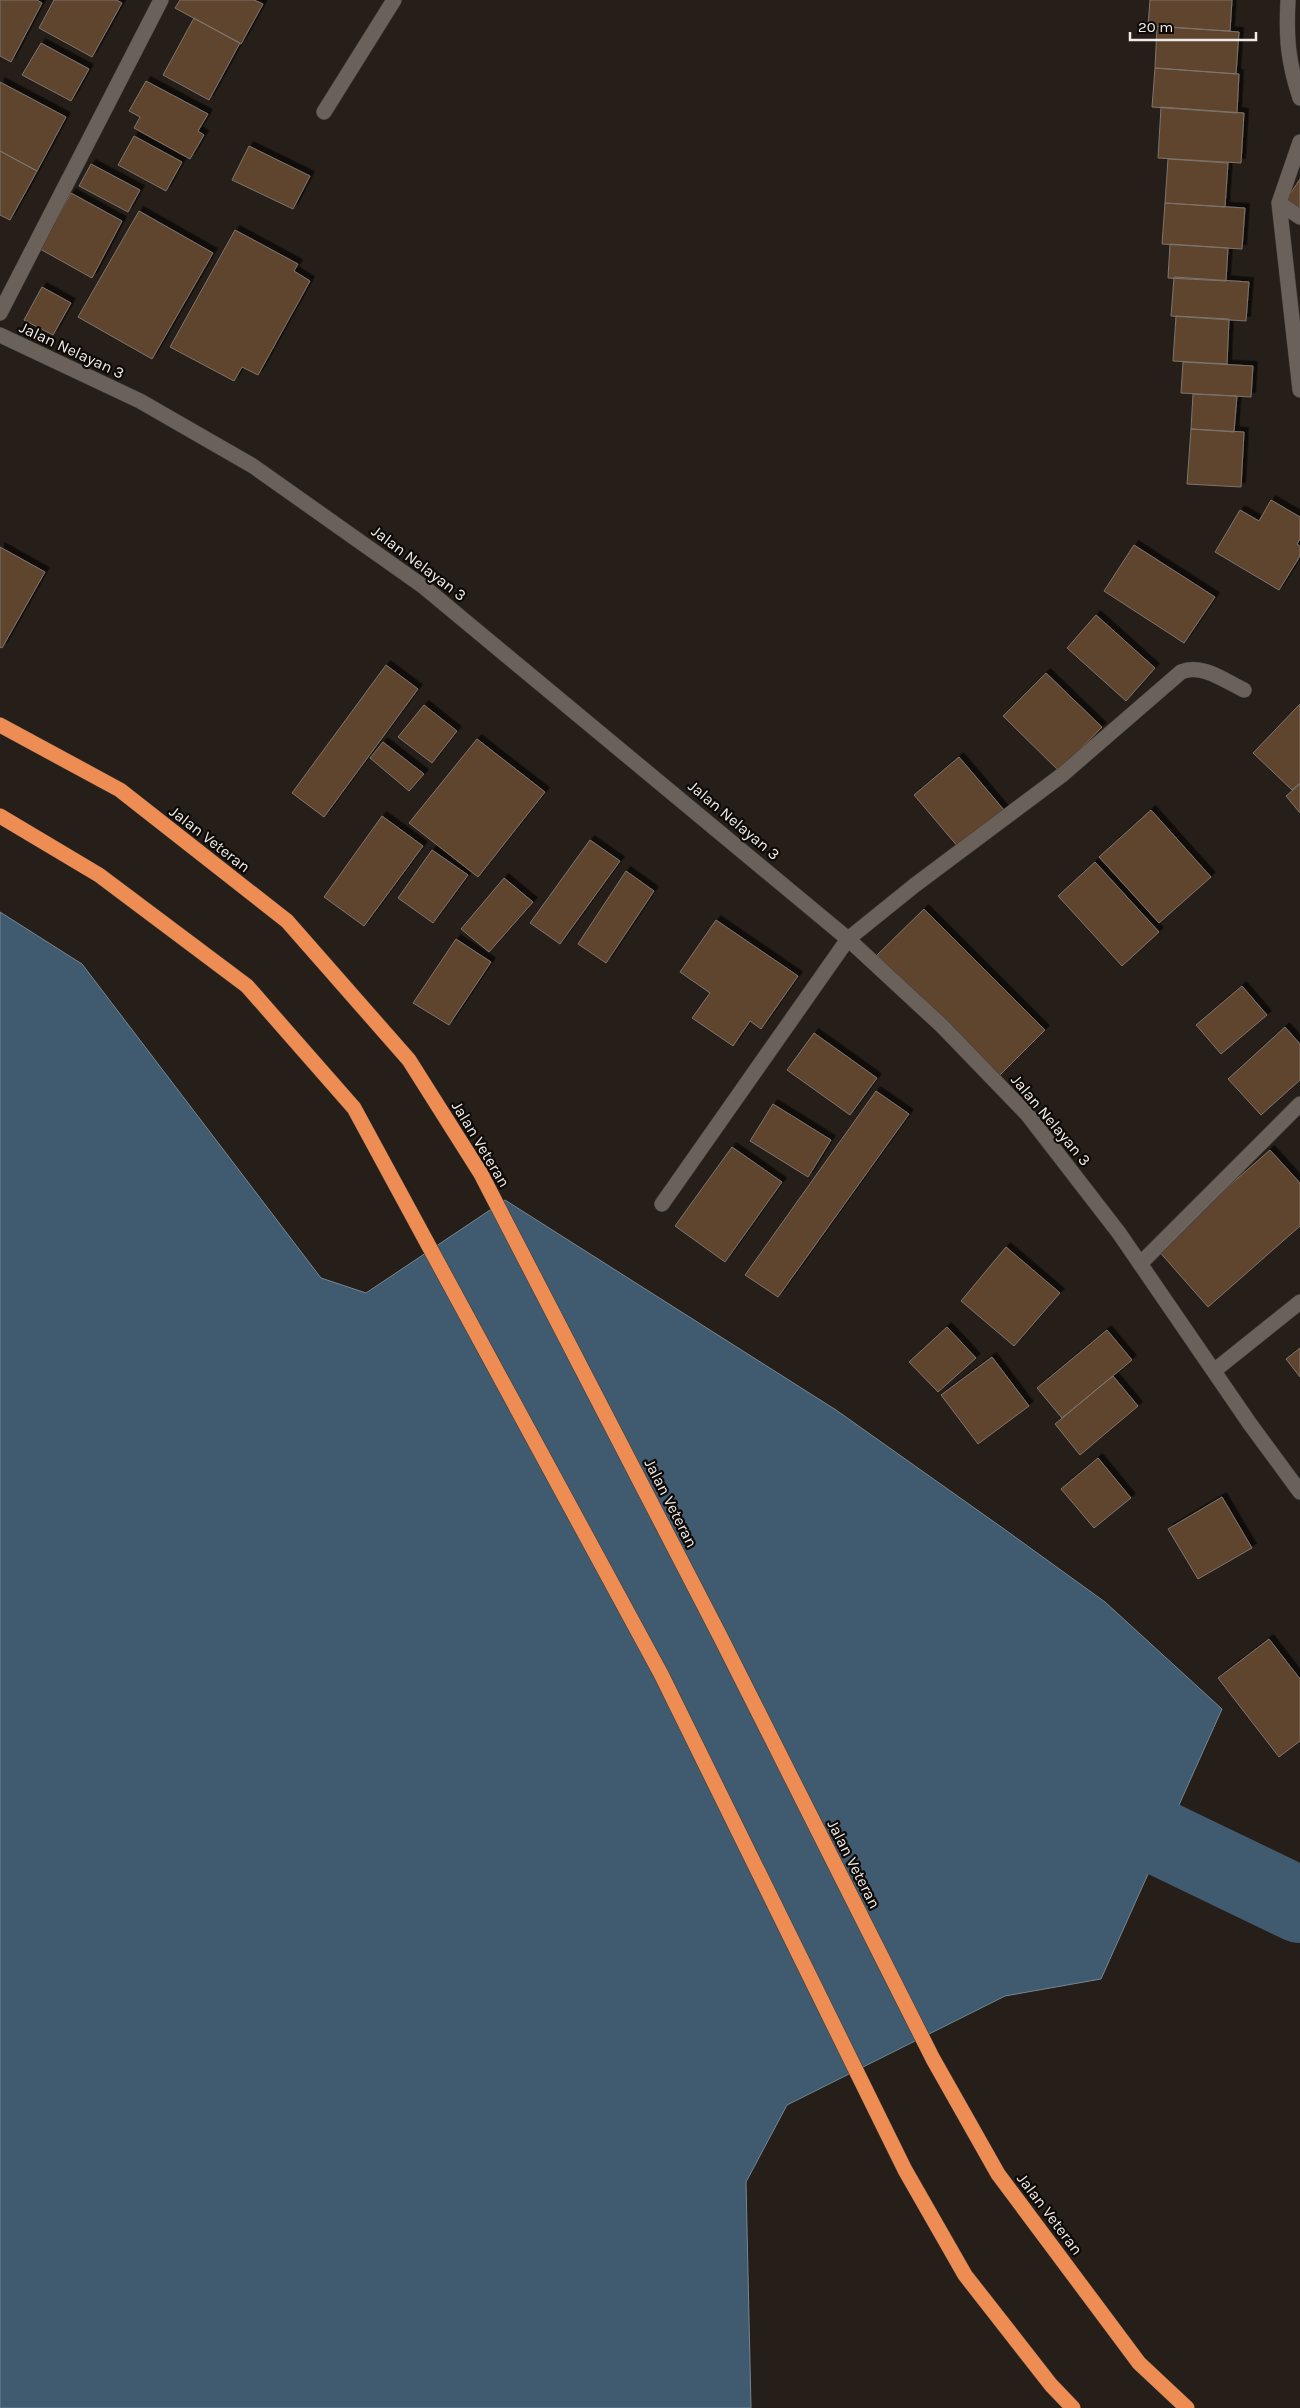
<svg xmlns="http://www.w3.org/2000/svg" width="1300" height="2408" font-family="Karla,sans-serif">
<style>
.water{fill:#405b70;stroke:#758694}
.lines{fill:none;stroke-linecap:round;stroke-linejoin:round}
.river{stroke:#405b70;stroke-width:76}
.building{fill:#5e452f;stroke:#7d746d;filter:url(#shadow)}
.street-casing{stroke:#403b37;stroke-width:16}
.highway-casing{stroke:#403b37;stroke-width:16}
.street{stroke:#6a615a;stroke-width:15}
.highway{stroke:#ee8d53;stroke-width:15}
.labels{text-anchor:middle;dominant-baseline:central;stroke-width:4.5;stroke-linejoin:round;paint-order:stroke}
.street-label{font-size:16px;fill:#f0ebe7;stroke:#0d0a07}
</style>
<defs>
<filter id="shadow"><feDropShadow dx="4.5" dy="-4.5" stdDeviation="0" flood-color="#0009"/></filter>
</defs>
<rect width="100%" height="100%" fill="#261f19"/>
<path class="water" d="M0,912L82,964L321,1278L366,1293L505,1200L836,1410L1004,1529L1105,1602L1222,1709L1101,1979L1005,1996L787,2105L746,2182L751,2408H0Z"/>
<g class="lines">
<path class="river" d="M1163,1839L1300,1905"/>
</g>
<path class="building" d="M0,0H37L42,3L11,62L0,56Z
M54,0H116L122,3L92,57L39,28Z
M180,0H254L263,4L241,44L175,8Z
M1150,0H1232L1230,31L1148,26Z
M194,18L240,43L209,100L163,75Z
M1157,26L1239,32L1236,74L1155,68Z
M41,43L89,69L71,101L22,75Z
M1155,68L1239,74L1237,113L1152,107Z
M146,81L208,114L198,131L204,135L190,159L134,128L140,117L129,111Z
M0,82L66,117L37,171L0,151Z
M1161,107L1244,113L1241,163L1158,158Z
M134,136L182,162L166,191L118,165Z
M249,146L310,176L293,209L232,180Z
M0,151L37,171L10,220L0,215Z
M1168,159L1228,163L1225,207L1165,203Z
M91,164L140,190L128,212L79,186Z
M1300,179V209L1286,200Z
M71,193L122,221L92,278L40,249Z
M1165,203L1245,208L1242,249L1162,244Z
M139,211L213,253L152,359L78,317Z
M235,230L298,264L294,271L310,281L258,375L242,367L234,381L170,347Z
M1170,244L1228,248L1226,281L1168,278Z
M1174,277L1249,282L1246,321L1171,316Z
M42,287L71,303L53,335L24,320Z
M1176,316L1229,319L1227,364L1173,361Z
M1183,362L1253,366L1251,397L1181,393Z
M1193,394L1237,396L1234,432L1191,429Z
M1191,429L1244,432L1241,487L1187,484Z
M1271,500L1300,517V539L1297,544L1300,546V556L1279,590L1215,552L1240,510L1259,521Z
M1134,545L1215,597L1184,643L1104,591Z
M0,547L45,572L2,648L0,647Z
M1096,615L1155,668L1126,701L1067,648Z
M386,665L418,689L324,817L292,793Z
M1046,673L1102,727L1059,771L1003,716Z
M1300,704V783L1292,790L1253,753Z
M424,705L457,731L432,763L398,737Z
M477,739L545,792L478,877L409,823Z
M383,742L424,774L409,791L370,758Z
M959,757L1004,810L959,848L914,795Z
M1300,784V813L1286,796Z
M1151,810L1211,877L1159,923L1099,857Z
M382,816L423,846L364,926L324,897Z
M590,840L620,861L560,944L530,923Z
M432,850L468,875L433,923L398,898Z
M1095,862L1159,932L1122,966L1058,896Z
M626,871L654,891L606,963L578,944Z
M504,878L533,902L489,952L461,929Z
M924,909L1045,1030L999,1076L877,955Z
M716,920L798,976L761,1029L750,1021L733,1046L692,1018L710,993L680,972Z
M456,939L491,962L449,1025L413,1003Z
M1242,986L1267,1015L1221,1054L1196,1025Z
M1285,1027L1300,1044V1080L1261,1115L1228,1079Z
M814,1033L877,1078L850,1115L787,1070Z
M876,1091L909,1114L778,1297L745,1275Z
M773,1104L831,1140L808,1177L750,1141Z
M732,1147L782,1182L725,1262L675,1226Z
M1270,1150L1300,1183V1226L1208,1307L1157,1249Z
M1006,1247L1060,1293L1014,1346L961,1301Z
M947,1327L976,1358L938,1392L909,1362Z
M1107,1330L1132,1360L1062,1418L1037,1388Z
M1300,1348V1377L1286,1359Z
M992,1357L1029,1406L978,1444L941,1395Z
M1113,1376L1138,1406L1080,1455L1055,1424Z
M1098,1458L1131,1498L1094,1528L1061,1489Z
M1222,1497L1252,1548L1198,1579L1168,1529Z
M1269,1639L1300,1679V1741L1279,1757L1218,1678Z"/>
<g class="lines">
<defs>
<path id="street" d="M1288,0C1286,38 1288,62 1300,98
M324,112L394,0
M1300,142L1279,203L1300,390
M1279,203L1300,217
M0,313L161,0
M0,335L140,401L253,466L424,587L848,939L942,1026L1027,1114L1119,1233L1250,1424L1300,1492
M662,1204L848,939L915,885L1062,775L1181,672C1202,663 1225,681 1244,690
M1140,1264L1300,1104
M1215,1370L1300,1302"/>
<path id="highway" d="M0,725L120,790L287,921L409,1060L481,1174L721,1638L933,2059L998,2174L1139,2363L1187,2408
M0,816L99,875L247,986L354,1108L661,1674L905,2170L965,2275L1051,2385L1073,2408"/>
</defs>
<use href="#street" class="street-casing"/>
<use href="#highway" class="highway-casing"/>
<use href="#street" class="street"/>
<use href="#highway" class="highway"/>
</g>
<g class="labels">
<g class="street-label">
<text transform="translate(72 350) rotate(25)">Jalan Nelayan 3</text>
<text transform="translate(419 563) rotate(37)">Jalan Nelayan 3</text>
<text transform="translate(734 820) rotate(40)">Jalan Nelayan 3</text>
<text transform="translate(210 839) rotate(38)">Jalan Veteran</text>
<text transform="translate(1051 1120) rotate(50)">Jalan Nelayan 3</text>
<text transform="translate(481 1144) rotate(59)">Jalan Veteran</text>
<text transform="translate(671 1503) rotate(63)">Jalan Veteran</text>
<text transform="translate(854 1864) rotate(63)">Jalan Veteran</text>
<text transform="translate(1050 2214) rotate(53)">Jalan Veteran</text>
</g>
</g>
<path d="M1130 32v8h126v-8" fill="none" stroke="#f0ebe7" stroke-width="2.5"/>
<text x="1138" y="32" font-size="15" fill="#f0ebe7" stroke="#0d0a07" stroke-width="4" paint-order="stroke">20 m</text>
</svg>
